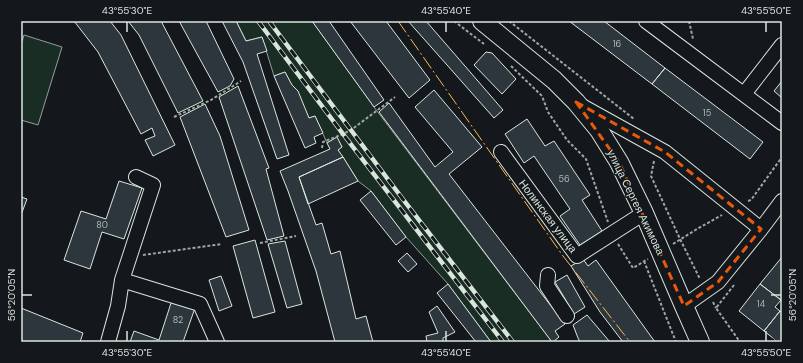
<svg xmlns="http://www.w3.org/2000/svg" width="803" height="363" font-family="'DM Sans',sans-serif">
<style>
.green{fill:#1a2d24;stroke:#939e99}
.building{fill:#2c363c;stroke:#d8e6dc}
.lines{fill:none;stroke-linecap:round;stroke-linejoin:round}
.minor-tunnel{stroke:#313739;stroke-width:14;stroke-dasharray:14 7;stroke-linecap:butt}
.minor-casing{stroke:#d8e6dc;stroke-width:16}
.major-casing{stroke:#d8e6dc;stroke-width:20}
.path{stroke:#9da8a2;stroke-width:2;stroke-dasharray:3 2;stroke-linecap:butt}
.minor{stroke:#14181c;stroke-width:14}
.major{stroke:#14181c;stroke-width:18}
.rail-casing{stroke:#d8e6dc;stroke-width:4.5}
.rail{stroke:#14181c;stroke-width:3;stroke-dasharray:9;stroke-linecap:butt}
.power{stroke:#ffb74d;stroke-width:1;stroke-dasharray:14 3 2 3;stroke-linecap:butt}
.marked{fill:none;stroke:#e8590c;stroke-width:3;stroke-dasharray:8 5;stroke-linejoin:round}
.ticks{fill:none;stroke:#d8e6dc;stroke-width:1.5}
.labels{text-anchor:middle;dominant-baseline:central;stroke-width:3;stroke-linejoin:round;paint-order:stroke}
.number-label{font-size:9px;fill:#adbab4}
.street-label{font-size:11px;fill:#d8e6dc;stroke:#14181c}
.neatline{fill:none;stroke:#d8e6dc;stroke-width:1.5}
.ticks-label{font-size:10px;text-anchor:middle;fill:#d8e6dc}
</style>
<rect width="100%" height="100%" fill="#14181c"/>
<path class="green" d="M236,21H298L299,22L300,21H312L374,107L552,342H491L448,284L406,237L371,191L358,181L343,157L338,150L342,147L337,137L327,143L315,116L309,118L285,72L274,76L262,37L246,41Z
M24,35L62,47L38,125L21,120V45Z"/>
<path class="building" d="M74,21H110L121,35L175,145L153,156L145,140L155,136L152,128L141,134L98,52Z
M128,21H161L203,101L178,113L139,35Z
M179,21H206L234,79L230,86L218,92Z
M222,21H236L246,41L262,37L267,51L257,54L289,155L277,159L243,62Z
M312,21H329L384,100L374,107Z
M350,21H386L430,80L409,98Z
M408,21H426L503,110L494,118Z
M569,21H604L665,68L652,84Z
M486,52L492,53L516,79L502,94L474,65Z
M665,68L763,142L750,159L652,84Z
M285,72L292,85L298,91L309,118L315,116L323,133L314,137L316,143L305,148L274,76Z
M782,81V98L774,91Z
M238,86L269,168L266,169L284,236L267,240L219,97Z
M434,90L482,147L449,174L565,324L555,331L559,337L553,342H552L379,112L389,103L435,167L453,152L415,107Z
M205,104L220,136L249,230L226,237L180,117Z
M527,119L545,146L554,141L590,195L582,200L602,231L580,245L560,216L570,209L534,156L524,163L505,134Z
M337,137L342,147L338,150L343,157L299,177L316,225L322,223L331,254L340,251L356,319L366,316L373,342H335L316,271L288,191L280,171L330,149L327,143Z
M343,157L358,181L308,204L299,177Z
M119,181L142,188L124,239L102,232L90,269L64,260L81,211L106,219Z
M371,191L406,237L396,245L360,200Z
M21,197L27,199L21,215Z
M255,240L275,312L253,318L233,246Z
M285,241L302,304L287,308L268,244Z
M407,253L417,264L408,272L398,261Z
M782,257V298L781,300L760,284Z
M583,259L588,266L596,260L655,342H623L600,312L571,266Z
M567,275L585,307L574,314L555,282Z
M221,276L232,306L219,311L209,280Z
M448,284L491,342H476L437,293Z
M760,284L781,300L775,307L780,311L764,331L739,311Z
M172,300L195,308L183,342H130L134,331L159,340Z
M437,306L455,332L443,338V342H427L426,336L438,333L429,312Z
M21,308L83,333L80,342H21Z
M780,311L782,313V342H778L764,331Z
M587,315L610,342H580L578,338L573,325Z"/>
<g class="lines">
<path class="minor-tunnel" d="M778,342L782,337"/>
<defs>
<path id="minor" d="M646,21L782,123
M744,94L782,45
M582,106L665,152L761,229
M501,152L577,256L644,213
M548,275L547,286L567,316
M122,280L200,304L217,342
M684,306L718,282L761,229L782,201
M108,342L118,306L122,280L153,185L136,177"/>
<path id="major" d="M482,21L554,80L576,102L599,130L619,162L644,213L684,306L700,342"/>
</defs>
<use href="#minor" class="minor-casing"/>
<use href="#major" class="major-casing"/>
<path class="path" d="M454,21L484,44
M509,21L634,119
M689,21L693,39
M511,66L542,96L548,112L567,140L586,159L608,222
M174,117L211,100L241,81
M322,148L323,142L343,134L351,130L395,97
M654,161L651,176L680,239L700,279
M748,201L751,200L782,157
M260,243L296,236
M618,244L633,268L648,259
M673,244L697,229L722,215
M143,255L222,244
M644,261L676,342
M734,285L716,308L740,342
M713,302L716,308"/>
<use href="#minor" class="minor"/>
<use href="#major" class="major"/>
<defs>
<path id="rail" d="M258,21L343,134L503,342
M269,21L402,198L513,342"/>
</defs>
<use href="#rail" class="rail-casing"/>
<use href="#rail" class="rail"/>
<path class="power" d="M398,21L563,256L630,342"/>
</g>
<path class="marked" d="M576,102L665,152L761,229L718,282L684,306L619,162Z"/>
<path class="ticks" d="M127,22V32M446,22V32M766,22V32M22,295H32M771,295H781M127,331V341M446,331V341M766,331V341"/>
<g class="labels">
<g class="number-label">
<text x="617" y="44">16</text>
<text x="707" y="113">15</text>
<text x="564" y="179">56</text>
<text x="102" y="225">80</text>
<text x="761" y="304">14</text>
<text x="178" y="320">82</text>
</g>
<g class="street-label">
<text transform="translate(636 202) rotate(64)">улица Сергея Акимова</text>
<text transform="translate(548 216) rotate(53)">Нолинская улица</text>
</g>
</g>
<rect width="803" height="363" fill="none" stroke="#14181c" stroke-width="44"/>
<rect x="22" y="22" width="759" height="319" class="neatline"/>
<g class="ticks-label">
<text x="127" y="14">43°55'30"E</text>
<text x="446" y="14">43°55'40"E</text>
<text x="766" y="14">43°55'50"E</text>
<text transform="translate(11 295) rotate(-90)" y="4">56°20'05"N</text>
<text transform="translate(792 295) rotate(-90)" y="4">56°20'05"N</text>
<text x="127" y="356">43°55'30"E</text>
<text x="446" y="356">43°55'40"E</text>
<text x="766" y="356">43°55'50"E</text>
</g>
</svg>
